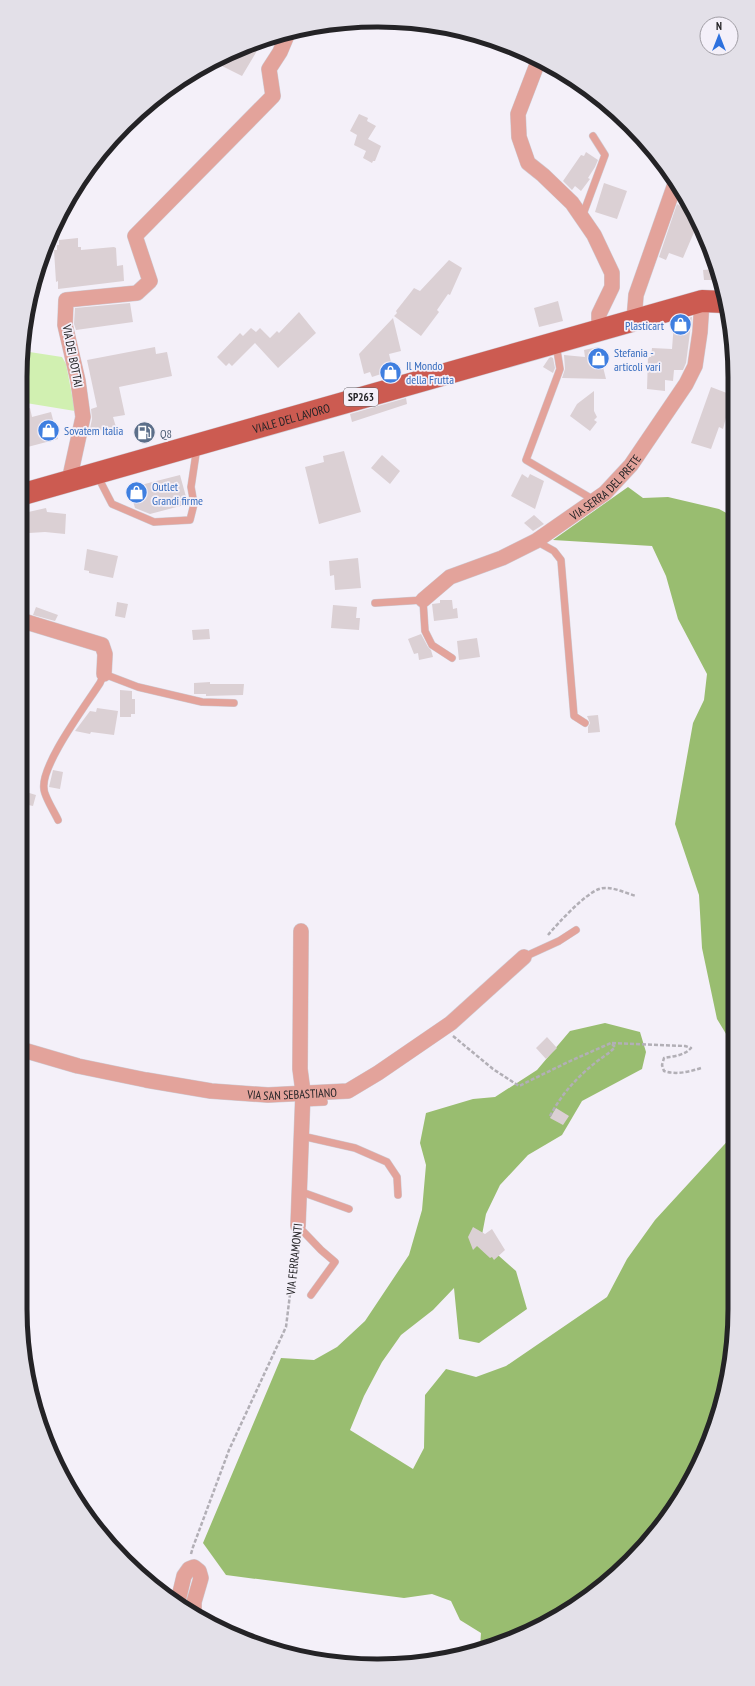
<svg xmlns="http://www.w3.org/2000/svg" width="755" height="1686" font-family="'PT Sans Narrow',sans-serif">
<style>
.green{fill:#d1f0b1}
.forest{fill:#99bd70}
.building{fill:#dbd0d4}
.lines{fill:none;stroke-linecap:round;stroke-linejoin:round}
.service-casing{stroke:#cfcbd3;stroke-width:8}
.minor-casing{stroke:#cfcbd3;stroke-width:16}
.primary-casing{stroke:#cfcbd3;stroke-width:23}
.path{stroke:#b2afb6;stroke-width:2.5;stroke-dasharray:4 2;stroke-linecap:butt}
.service{stroke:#e3a39b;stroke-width:7}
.minor{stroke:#e3a39b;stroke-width:15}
.primary{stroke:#cc5b51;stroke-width:22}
.labels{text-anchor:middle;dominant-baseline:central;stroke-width:3.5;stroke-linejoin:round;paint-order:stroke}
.shield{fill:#f4f0f9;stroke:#626065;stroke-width:1}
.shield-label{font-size:11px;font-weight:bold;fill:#242326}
.shop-label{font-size:12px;fill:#366cbe;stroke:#f4f0f9;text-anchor:start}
.street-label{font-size:12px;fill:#242326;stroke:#f4f0f9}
.service-label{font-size:12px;fill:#4e5e75;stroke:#f4f0f9;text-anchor:start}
.rim{fill:none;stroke:#242326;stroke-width:5}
</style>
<rect width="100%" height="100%" fill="#f4f0f9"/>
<path class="green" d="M23,351L62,357L66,364L75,411L20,402V377Z"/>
<path class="forest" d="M628,487L643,498L668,497L719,509L732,516L734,1047L717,1019L702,948L699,895L675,824L693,723L704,700L707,674L678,619L666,576L652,546L553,540Z
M605,1023L640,1032L646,1052L642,1069L582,1101L562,1135L528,1155L500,1185L486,1214L481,1240L516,1271L527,1309L479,1343L459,1339L454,1288L433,1310L401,1335L382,1362L364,1396L350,1430L413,1469L424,1448L425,1395L446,1369L476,1377L506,1366L607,1297L627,1259L655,1220L734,1134L735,1309L728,1378L708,1445L646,1544L556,1618L480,1647L481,1633L460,1620L451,1601L432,1594L404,1598L226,1575L203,1543L281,1358L314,1360L337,1347L365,1321L409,1255L422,1210L426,1165L420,1143L426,1113L473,1099L495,1097L537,1070L570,1031Z"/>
<path class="building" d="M249,45L258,49L242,76L222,66L228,54Z
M359,114L368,118L367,121L376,126L368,139L381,146L375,161H373L372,163L363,158L366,151L354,145L357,135L350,131Z
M586,152L598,160L595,167L588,178L590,179L581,191L575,186L572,190L563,181L581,155L584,156Z
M604,183L627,191L617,219L595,212Z
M677,204L691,212L698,223L683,258L669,253L666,260L659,257Z
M78,238V247H81V250L114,247L116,248L117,266L123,265L124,281L58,289V281L56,282L54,250H57V245H59V240Z
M449,260L462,268L450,295L448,294L437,310L439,312L421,336L394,316L397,313L396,311L411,292L414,288L420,291Z
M715,269L718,280H704L703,270Z
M558,301L563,321L539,327L534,308Z
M130,303L133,322L76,330L74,324L75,308Z
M299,312L316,333L278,368L255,343L232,366L229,363L226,366L217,357L240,333L243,336L251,328L256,332L260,328L270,338L277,331L279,333Z
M692,317L686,363L683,370H674L673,381L665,380V391L647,389L648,357H651L652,348L672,349L674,322Z
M393,318L401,351L389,354L393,370L372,377L370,372L364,374L359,354Z
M155,347L156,354L167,352L172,376L119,387L125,415L113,417L116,427L89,433L92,419L91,409L97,407L87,360Z
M598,347L606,379L562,378L565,369L564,355L585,357L584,350Z
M551,357L553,358L555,368L553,373L543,367L549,358Z
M711,387L732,395L723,429L719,427L711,449L691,443Z
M594,391V411L597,417L594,420L597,422L590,431L570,416L577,404Z
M406,398L407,404L352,422L350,414Z
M30,408L32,417L51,412L58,439L20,449V411Z
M344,451L361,512L319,524L305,467L324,462L323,456Z
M382,455L400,471L390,484L371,468Z
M522,474L528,478L530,474L544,481L535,509L511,496Z
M180,475L188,504L150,514L135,508L129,488Z
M46,508L47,512L66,514L65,534L45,532L29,533L24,513Z
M534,515L544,524L533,531L524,523Z
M87,549L118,556L113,578L89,573V571L84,570Z
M358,558L361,588L335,590L334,575L330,576L329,561Z
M440,600H452L453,609L457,608L458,618L434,621L432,604L440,603Z
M117,602L128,604L125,618L115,616Z
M333,605L357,607L356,618H360L359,630L331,628Z
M36,607L58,615L55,621L33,615Z
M209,629L210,639L193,640L192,630Z
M421,634L428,647L431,650L433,657L419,660L418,653L414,654L408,639Z
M477,638L480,657L459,660L457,641Z
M210,682V684H244L243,695L206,696V694H194V683Z
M120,690L132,691V699H135V714H131V717H120Z
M97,708L118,711L114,735L91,732L90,734L75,731L90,711L96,712Z
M598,715L600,732L588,733V727L590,723L587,716Z
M53,770L63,772L60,789L49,787Z
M26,792L36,795L33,806L24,804Z
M547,1037L557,1048L546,1059L536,1048Z
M556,1108L569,1116L563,1125L550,1118Z
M473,1227L485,1234L492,1229L505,1250L494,1260L492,1257L490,1258L477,1246L473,1250L468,1237Z"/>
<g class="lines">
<defs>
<path id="service" d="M582,217L605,155L593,136
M556,344L560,369L526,460L594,500
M97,475L112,504L154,522L190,520L194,504L191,487L197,447
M536,541L554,551L561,560L574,716L585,723
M375,603L423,600L425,631L432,645L452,658
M58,820C55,813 44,796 44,789C40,766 86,705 100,683L104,674L138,687L202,702L234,703
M524,957L559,941L576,930
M303,1103L324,1102
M302,1136L355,1148L387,1162L397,1177L398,1195
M299,1191L349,1209
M298,1226L321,1250L335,1262L311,1295"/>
<g id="minor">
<path d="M536,67L518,114L519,137L528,163L543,175L572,203L594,235L612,273V287L599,314V330"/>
<path d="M634,320L636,295L675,184"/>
<path d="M69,481L83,417L78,381L65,325L66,300L137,293L150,281L135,236L273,96L269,69L280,52L288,33"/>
<path id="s1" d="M423,600L450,577L502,558L536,541L605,493L631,465L686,384L695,366L700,332L702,301"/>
<path d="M20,620L102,645L105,654L104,674"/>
<path id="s2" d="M20,1049L78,1066L146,1080L211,1091L268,1095L348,1091L378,1073L451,1023L524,957"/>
<path d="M298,1226L303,1092L300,1069L301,931"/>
<path d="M178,1601L184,1576L189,1569L194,1567L199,1571L201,1578L194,1602V1614"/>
</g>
<g id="primary">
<path id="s3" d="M20,495L702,301L724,302"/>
</g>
</defs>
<use href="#service" class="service-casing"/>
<use href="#minor" class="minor-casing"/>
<use href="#primary" class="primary-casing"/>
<path class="path" d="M548,935C558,923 585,894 599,889C610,885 625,893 636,896
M453,1036L493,1069L519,1086L568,1062L611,1043L615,1047C609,1054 602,1057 595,1063C576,1078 560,1096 549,1118
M612,1043L685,1046L691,1048C684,1056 673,1056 664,1058L662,1065L664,1071C676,1075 689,1072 701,1068
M191,1554L193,1547L229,1450L286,1327L297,1237"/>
<use href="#service" class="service"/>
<use href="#minor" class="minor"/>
<use href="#primary" class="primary"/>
</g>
<defs>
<symbol id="shop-disc" viewBox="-11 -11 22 22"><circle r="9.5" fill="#3f7fe0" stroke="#f4f0f9"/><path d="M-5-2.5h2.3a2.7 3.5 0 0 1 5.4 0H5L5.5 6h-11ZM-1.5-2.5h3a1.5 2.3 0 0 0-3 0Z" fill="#fff"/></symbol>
<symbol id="fuel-disc" viewBox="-11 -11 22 22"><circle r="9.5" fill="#5c6f8a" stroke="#f4f0f9"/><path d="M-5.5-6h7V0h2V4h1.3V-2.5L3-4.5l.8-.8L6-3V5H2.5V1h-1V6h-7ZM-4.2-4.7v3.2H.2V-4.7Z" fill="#fff"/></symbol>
</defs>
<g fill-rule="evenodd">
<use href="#shop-disc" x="668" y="312" width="25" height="25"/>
<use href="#shop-disc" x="586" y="346" width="25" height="25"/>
<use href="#shop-disc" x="378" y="360" width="25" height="25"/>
<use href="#shop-disc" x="36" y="418" width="25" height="25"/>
<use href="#fuel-disc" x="132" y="420" width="25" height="25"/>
<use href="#shop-disc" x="124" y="480" width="25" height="25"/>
</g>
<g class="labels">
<rect class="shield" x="344" y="388" width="34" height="18" rx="3"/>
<g class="shield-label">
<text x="361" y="397">SP263</text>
</g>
<g class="shop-label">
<text x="664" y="325" text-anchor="end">Plasticart</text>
<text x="614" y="352">Stefania -<tspan x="614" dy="14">articoli vari</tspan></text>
<text x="406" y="365">Il Mondo<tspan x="406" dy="14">della Frutta</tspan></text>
<text x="64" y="430">Sovatem Italia</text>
<text x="152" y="486">Outlet<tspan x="152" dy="14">Grandi firme</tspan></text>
</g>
<g class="street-label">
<text transform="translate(73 356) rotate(79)">VIA DEI BOTTAI</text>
<text stroke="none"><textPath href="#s3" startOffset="282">VIALE DEL LAVORO</textPath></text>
<text stroke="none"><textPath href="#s1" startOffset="217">VIA SERRA DEL PRETE</textPath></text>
<text stroke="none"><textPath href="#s2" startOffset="277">VIA SAN SEBASTIANO</textPath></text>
<text transform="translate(294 1259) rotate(-84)">VIA FERRAMONTI</text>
</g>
<g class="service-label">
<text x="160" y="433">Q8</text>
</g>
</g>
<path d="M0 0H755V1686H0ZM377 27H378A350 350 0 0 1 728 377V1309A350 350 0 0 1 378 1659H377A350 350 0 0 1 27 1309V377A350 350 0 0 1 377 27Z" fill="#e3e0e8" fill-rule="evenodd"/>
<path class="rim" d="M377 27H378A350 350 0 0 1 728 377V1309A350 350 0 0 1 378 1659H377A350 350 0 0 1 27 1309V377A350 350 0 0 1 377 27Z"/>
<g transform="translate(719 36)"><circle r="19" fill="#f4f0f9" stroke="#a19ea5"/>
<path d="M0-3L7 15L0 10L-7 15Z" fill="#2e71de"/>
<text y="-6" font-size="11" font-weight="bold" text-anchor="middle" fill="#242326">N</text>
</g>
</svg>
